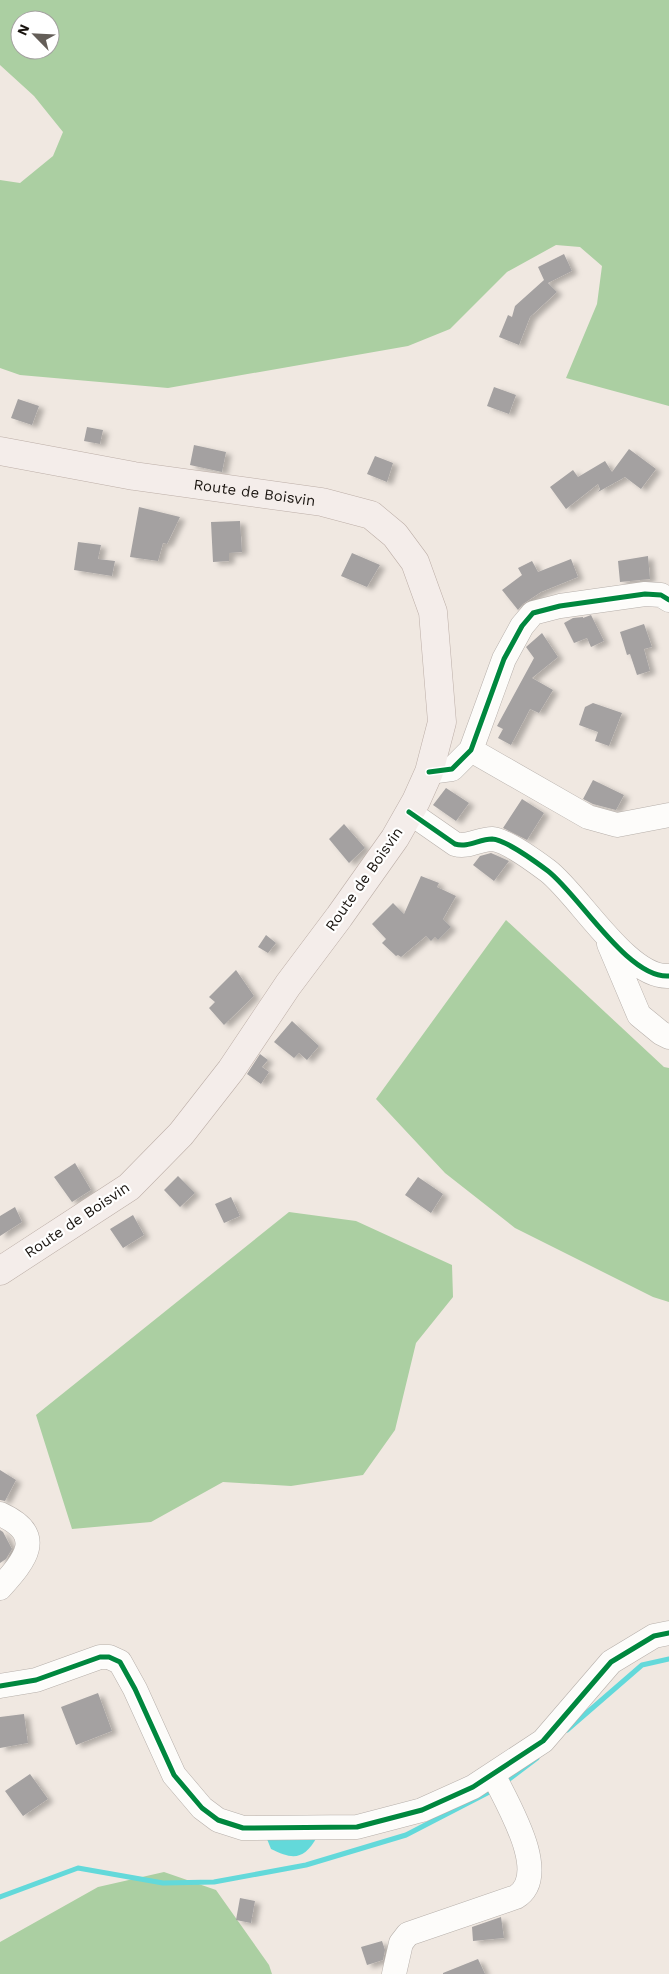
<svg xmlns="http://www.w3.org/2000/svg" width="669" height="1974" font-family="'Work Sans',sans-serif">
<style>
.forest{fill:#abcfa2;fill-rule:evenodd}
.water{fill:#63d9da}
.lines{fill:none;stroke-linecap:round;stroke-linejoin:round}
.stream{stroke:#63d9da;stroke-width:5}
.building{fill:#a4a1a1;filter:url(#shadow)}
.minor-casing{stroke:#b6afaa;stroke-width:25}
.major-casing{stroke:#bcaea7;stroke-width:29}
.minor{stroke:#fdfcfa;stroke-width:24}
.major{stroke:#f4edea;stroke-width:28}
.cycleway-casing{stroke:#fff;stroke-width:8}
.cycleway{stroke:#00873e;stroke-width:5}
.labels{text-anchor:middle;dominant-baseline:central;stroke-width:4.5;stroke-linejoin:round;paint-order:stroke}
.street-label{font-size:15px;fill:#19140f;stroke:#fff}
</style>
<defs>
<filter id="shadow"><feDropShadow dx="5.5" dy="3" stdDeviation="2.5" flood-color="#0004"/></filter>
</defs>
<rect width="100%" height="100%" fill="#f0e8e1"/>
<path class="forest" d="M0,0H669V406L566,378L597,304L602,266L580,247L556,245L507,272L450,329L408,346L168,388L20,375L0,368V180L20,183L53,156L63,132L34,96L0,65ZM20,20H50V50H20Z
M506,920L664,1067L669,1068V1302L653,1297L515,1228L445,1173L376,1099Z
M289,1212L356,1221L452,1265L453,1297L416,1343L395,1430L363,1475L291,1486L223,1482L151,1522L72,1529L36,1415Z
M164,1872L216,1890L269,1965L272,1974H0V1942L98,1887Z"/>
<path class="water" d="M317,1837C304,1860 293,1860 271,1849L267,1839Z"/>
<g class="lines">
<path class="stream" d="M567,1730L642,1665L669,1659
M504,1783L537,1758
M0,1897L78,1868L163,1883L214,1882L306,1865L406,1835L495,1789"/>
</g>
<path class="building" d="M564,254L572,271L548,283L557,292L530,317L519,345L499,337L508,315L512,317L515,306L544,280L538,267Z
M494,387L516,395L509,414L487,406Z
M18,399L39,406L32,425L11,418Z
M87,427L103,430L100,444L84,441Z
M194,445L226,452L222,472L190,465Z
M629,449L656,469L641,489L625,477L598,492L600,489L598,484L566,509L550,487L573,470L578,477L605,461L612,472Z
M375,456L393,463L387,482L367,474Z
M139,507L180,517L167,544L163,543L158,561L130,557Z
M240,521L242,552L229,553V561L213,562L211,522Z
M78,542L101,545L98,559L115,561L112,576L74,570Z
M352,553L380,565L367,587L341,576Z
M648,556L650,579L620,582L618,561Z
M571,559L578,577L541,592L523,604L518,610L502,590L522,575L518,568L532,561L538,572Z
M591,615L604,641L591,647L587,638L574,643L564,623L573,618L583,617V618Z
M644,624L652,647L644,649L650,671L637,675L630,654L627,655L620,632Z
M542,633L558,657L532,678L553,690L539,713L530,709L511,745L498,738L503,729L497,726L534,658L526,647Z
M593,703L622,713L609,746L595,741L598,732L579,725L585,707Z
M593,780L624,795L616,810L593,804L583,799Z
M446,788L469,803L456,821L433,805Z
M522,799L544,813L527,840L503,828Z
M344,824L365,848L349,863L329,839Z
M491,853L509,861L494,881L473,865L480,856Z
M421,876L439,883L437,887L456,896L443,919L451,927L438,940L435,937L431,941L426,936L401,957L398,955L396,956L382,943L386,939L372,924L393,903L404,914Z
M266,935L276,943L268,953L258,947Z
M236,970L254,996L224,1025L209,1008L215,1002L209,997Z
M292,1021L319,1046L307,1060L299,1053L294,1058L274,1042Z
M260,1054L268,1060L262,1067L269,1072L261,1084L247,1074Z
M75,1163L91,1190L72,1202L54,1177Z
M178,1176L195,1193L180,1207L164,1190Z
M418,1177L443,1194L431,1213L405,1195Z
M231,1197L240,1216L224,1223L215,1204Z
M15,1207L22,1222L0,1236V1216Z
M133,1215L144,1235L123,1248L110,1229Z
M0,1470L16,1480L5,1501L0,1500Z
M0,1530L3,1532L12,1549L6,1559L0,1563Z
M98,1693L112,1731L76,1745L61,1707Z
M24,1714L28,1743L0,1748V1717Z
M30,1774L48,1799L23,1816L5,1791Z
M240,1898L255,1901L251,1923L236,1920Z
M501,1917L504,1938L473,1941L472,1927Z
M382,1941L385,1950L383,1960L367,1965L361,1947Z
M478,1959L485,1974H443V1973Z"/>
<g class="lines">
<defs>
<path id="minor" d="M471,750L588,817L617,825L669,815
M429,772L452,769L471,750L504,659L522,626L533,613L560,606L645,594L661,595L669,600
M409,812L455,844C468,848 479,839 492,839C506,840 536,862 548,871C579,895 628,979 669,976
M609,944L639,1015L661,1033L669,1037
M0,1514C47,1535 25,1560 0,1588
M0,1686L36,1680L100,1657H109L120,1662L135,1689L174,1775L202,1808L218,1820L243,1828L357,1827L422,1810L473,1787L543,1741L611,1662L654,1636L669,1633
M394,1974L401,1943L408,1934L516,1897C552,1875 506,1802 493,1774"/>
<g id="major">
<path id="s1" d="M0,451L134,476L322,502L371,515L395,535L415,562L433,612L442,722L429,772L416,801L395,838L339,917L288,985L231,1070L181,1134L129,1187L0,1271"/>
</g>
</defs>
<use href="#minor" class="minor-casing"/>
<use href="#major" class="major-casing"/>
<use href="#minor" class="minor"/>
<use href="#major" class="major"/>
<defs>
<path id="cycleway" d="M429,772L452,769L471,750L504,659L522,626L533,613L560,606L645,594L661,595L669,600
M409,812L455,844C468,848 479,839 492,839C506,840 536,862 548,871C579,895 628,979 669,976
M0,1686L36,1680L100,1657H109L120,1662L135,1689L174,1775L202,1808L218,1820L243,1828L357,1827L422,1810L473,1787L543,1741L611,1662L654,1636L669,1633"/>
</defs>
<use href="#cycleway" class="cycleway-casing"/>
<use href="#cycleway" class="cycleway"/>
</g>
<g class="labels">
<g class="street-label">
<text stroke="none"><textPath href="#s1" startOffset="258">Route de Boisvin</textPath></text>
<text transform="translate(364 879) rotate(-55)">Route de Boisvin</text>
<text transform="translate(77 1220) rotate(-34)">Route de Boisvin</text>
</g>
</g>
<g transform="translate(35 35) rotate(294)"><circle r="24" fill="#ffffff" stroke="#a3a19f"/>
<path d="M0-4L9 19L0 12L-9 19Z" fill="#645e58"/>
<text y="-8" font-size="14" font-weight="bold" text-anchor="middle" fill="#19140f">N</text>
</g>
</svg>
